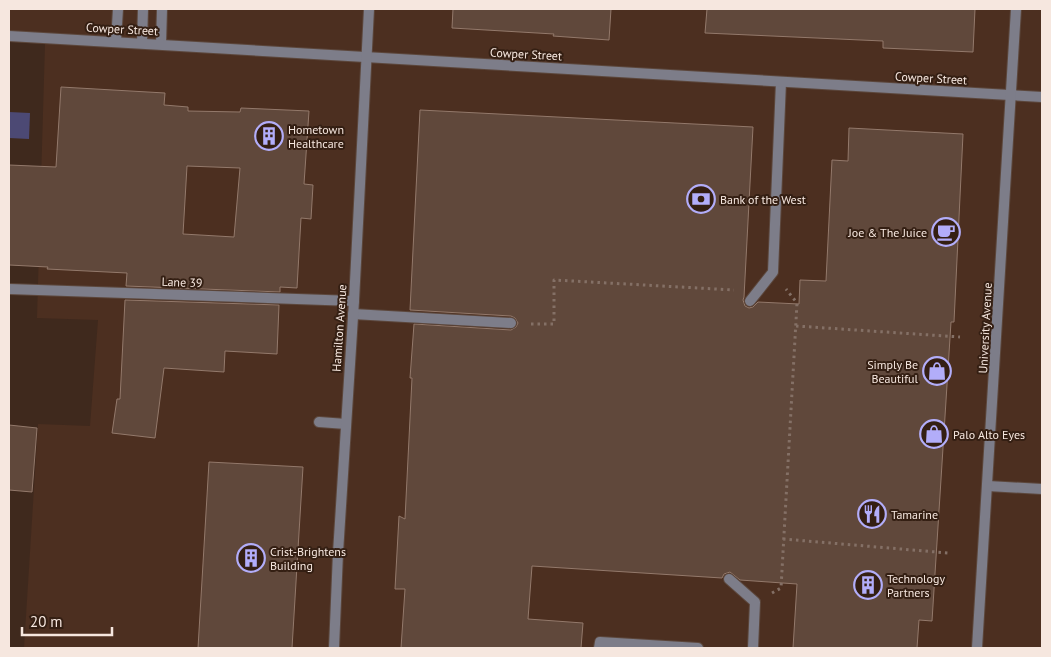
<svg xmlns="http://www.w3.org/2000/svg" width="1051" height="657" font-family="'PT Sans',sans-serif">
<style>
.built{fill:#4c2f20}
.water{fill:#4c4974}
.building{fill:#60483b;stroke:#93796b;fill-rule:evenodd}
.lines{fill:none;stroke-linecap:round;stroke-linejoin:round}
.service-casing{stroke:#5c473c;stroke-width:12}
.minor-casing{stroke:#5c473c;stroke-width:12}
.tertiary-casing{stroke:#5c473c;stroke-width:12}
.path{stroke:#847066;stroke-width:3;stroke-dasharray:2.5 4;stroke-linecap:butt}
.service{stroke:#7d7d89;stroke-width:10}
.minor{stroke:#7d7d89;stroke-width:10}
.tertiary{stroke:#7d7d89;stroke-width:10}
.labels{text-anchor:middle;dominant-baseline:central;stroke-width:4;stroke-linejoin:round;paint-order:stroke}
.street-label{font-size:12px;fill:#f6e7df;stroke:#341f13}
.poi-label{font-size:12px;fill:#f6e7df;stroke:#341f13;text-anchor:start}
</style>
<rect width="100%" height="100%" fill="#3f291d"/>
<path class="built" d="M9,9H1042V648H24L38,424L90,426L98,320L37,318L45,44L9,42Z"/>
<path class="water" d="M9,112L30,113L29,139L9,138Z"/>
<path class="building" d="M453,9H611L609,40L553,36L554,34L452,28Z
M707,9H975L973,52L883,48V41L705,33Z
M61,87L165,93L164,105L188,107V111L240,112L241,108L309,111L304,184L313,185L311,219L301,218L297,288L280,287V292L126,286L127,273L47,269L48,267L9,265V165L56,167ZM187,166L240,168L234,237L183,234Z
M420,110L753,127L744,297L743,300L745,306L749,308L753,307L758,302L799,304L800,280L826,281L832,160L848,161L849,128L963,134L954,322H951L932,621L919,620L917,648H793L797,584L740,580L730,572L724,574L722,578L532,566L528,619L583,623L581,648H401L405,589H395L399,516L405,519L412,378H410L414,324L511,330L516,327L518,323L515,318L511,316L410,310Z
M125,300L279,305L277,354L225,351L224,372L164,368L155,438L112,433L117,399H120Z
M9,425L37,428L32,492L9,490Z
M209,462L303,467L292,648H198Z"/>
<g class="lines">
<defs>
<path id="service" d="M116,41L118,9
M142,43L143,9
M161,44L162,9
M9,289L354,301
M750,301L773,272L781,82
M353,314L511,323
M319,422L346,424
M729,579L755,602L753,648
M599,648L600,642L698,648"/>
<path id="minor" d="M9,36L1042,97
M988,486L1042,489"/>
<path id="tertiary" d="M334,648L338,553L354,301L369,9
M977,648L1016,9"/>
</defs>
<use href="#service" class="service-casing"/>
<use href="#minor" class="minor-casing"/>
<use href="#tertiary" class="tertiary-casing"/>
<path class="path" d="M531,324H554V280L734,290
M796,326L960,337
M783,539L948,553
M772,593L781,588L797,303L786,289"/>
<use href="#service" class="service"/>
<use href="#minor" class="minor"/>
<use href="#tertiary" class="tertiary"/>
</g>
<defs>
<symbol id="building-ring" viewBox="-11 -11 22 22"><circle r="9.5" fill="#341f13" stroke="#b2adf9" stroke-width="1.5"/><path d="M-4-6H4V6H1V3H-1V6H-4ZM-2.5-4.3h1.7v1.8h-1.7ZM.8-4.3h1.7v1.8H.8ZM-2.5-1h1.7V.8h-1.7ZM.8-1h1.7V.8H.8Z" fill="#b2adf9"/></symbol>
<symbol id="bank-ring" viewBox="-11 -11 22 22"><circle r="9.5" fill="#341f13" stroke="#b2adf9" stroke-width="1.5"/><path d="M-6-4H6V4H-6ZM0-2.3a2.3 2.3 0 1 0 0 4.6a2.3 2.3 0 1 0 0-4.6Z" fill="#b2adf9"/></symbol>
<symbol id="cafe-ring" viewBox="-11 -11 22 22"><circle r="9.5" fill="#341f13" stroke="#b2adf9" stroke-width="1.5"/><path d="M-5.5-4.5H6V0H3Q3 3.5 0 3.5H-2.5Q-5.5 3.5-5.5 0ZM3-3.2v2h1.7v-2ZM-6 4.5H4V6H-6Z" fill="#b2adf9"/></symbol>
<symbol id="shop-ring" viewBox="-11 -11 22 22"><circle r="9.5" fill="#341f13" stroke="#b2adf9" stroke-width="1.5"/><path d="M-5-2.5h2.3a2.7 3.5 0 0 1 5.4 0H5L5.5 6h-11ZM-1.5-2.5h3a1.5 2.3 0 0 0-3 0Z" fill="#b2adf9"/></symbol>
<symbol id="restaurant-ring" viewBox="-11 -11 22 22"><circle r="9.5" fill="#341f13" stroke="#b2adf9" stroke-width="1.5"/><path d="M-5-6h1v4h1v-4h1v4h1v-4h1v5L-1.5 .5V6h-2V.5L-5-1ZM5-6V6H3V1.5H1.5Q1.5-4 5-6Z" fill="#b2adf9"/></symbol>
</defs>
<g fill-rule="evenodd">
<use href="#building-ring" x="253" y="120" width="32" height="32"/>
<use href="#bank-ring" x="685" y="183" width="32" height="32"/>
<use href="#cafe-ring" x="930" y="216" width="32" height="32"/>
<use href="#shop-ring" x="921" y="355" width="32" height="32"/>
<use href="#shop-ring" x="918" y="418" width="32" height="32"/>
<use href="#restaurant-ring" x="856" y="498" width="32" height="32"/>
<use href="#building-ring" x="235" y="542" width="32" height="32"/>
<use href="#building-ring" x="852" y="569" width="32" height="32"/>
</g>
<g class="labels">
<g class="street-label">
<text transform="translate(122 29) rotate(3)">Cowper Street</text>
<text transform="translate(526 54) rotate(3)">Cowper Street</text>
<text transform="translate(931 78) rotate(3)">Cowper Street</text>
<text transform="translate(182 282) rotate(2)">Lane 39</text>
<text transform="translate(339 328) rotate(-86)">Hamilton Avenue</text>
<text transform="translate(985 328) rotate(-87)">University Avenue</text>
</g>
<g class="poi-label">
<text x="288" y="129">Hometown<tspan x="288" dy="14">Healthcare</tspan></text>
<text x="720" y="199">Bank of the West</text>
<text x="927" y="232" text-anchor="end">Joe &amp; The Juice</text>
<text x="918" y="364" text-anchor="end">Simply Be<tspan x="918" dy="14">Beautiful</tspan></text>
<text x="953" y="434">Palo Alto Eyes</text>
<text x="891" y="514">Tamarine</text>
<text x="270" y="551">Crist-Brightens<tspan x="270" dy="14">Building</tspan></text>
<text x="887" y="578">Technology<tspan x="887" dy="14">Partners</tspan></text>
</g>
</g>
<rect width="1051" height="657" fill="none" stroke="#f6e7df" stroke-width="20"/>
<path d="M22 627v8h90v-8" fill="none" stroke="#f6e7df" stroke-width="2.5"/>
<text x="30" y="627" font-size="15" fill="#f6e7df" stroke="#341f13" stroke-width="4" paint-order="stroke">20 m</text>
</svg>
